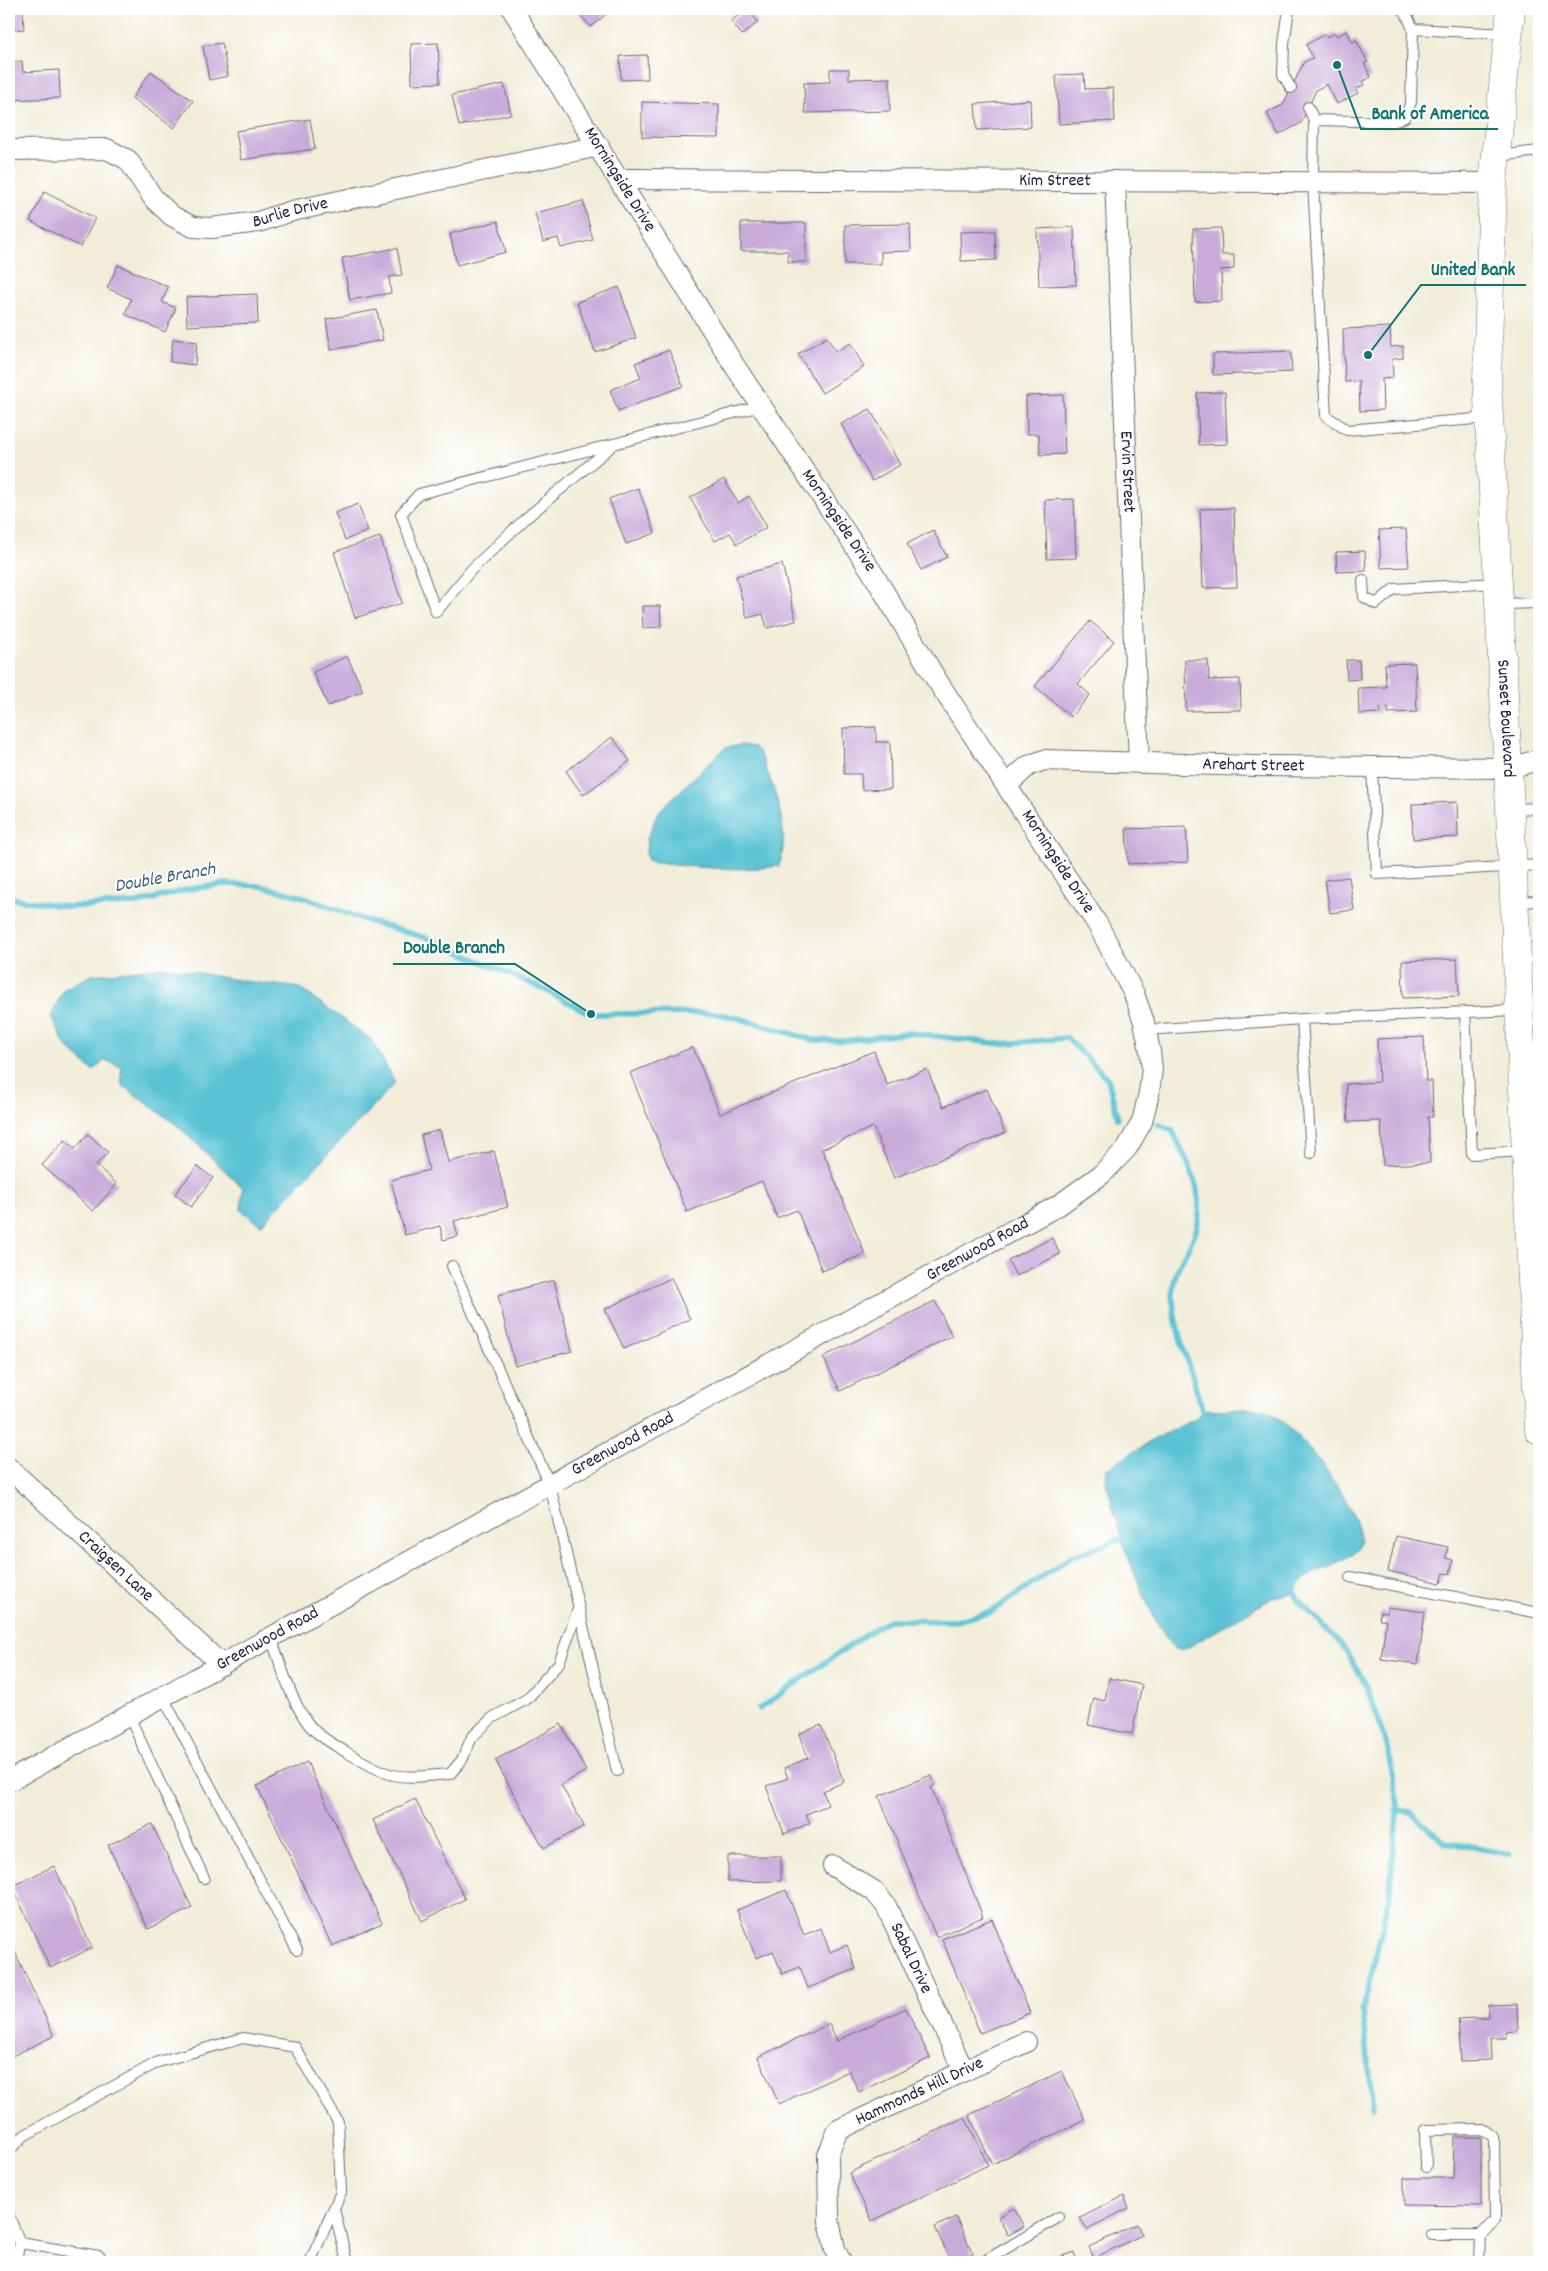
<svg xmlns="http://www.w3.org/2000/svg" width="1548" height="2271" font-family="Dekko,sans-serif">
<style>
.water{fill:#58c2d4;stroke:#3d7288}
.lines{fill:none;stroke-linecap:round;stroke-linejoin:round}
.stream{stroke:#58c2d4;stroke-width:5.5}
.building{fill:#c9aad9}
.service-casing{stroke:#6a6972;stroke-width:12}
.minor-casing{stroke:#6a6972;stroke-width:22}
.primary-casing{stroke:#6a6972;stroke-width:29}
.service{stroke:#fff;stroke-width:10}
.minor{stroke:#fff;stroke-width:20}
.primary{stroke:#fff;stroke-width:28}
.labels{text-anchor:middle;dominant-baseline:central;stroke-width:4;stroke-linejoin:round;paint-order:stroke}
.street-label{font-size:18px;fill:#22223b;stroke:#fff}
.water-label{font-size:19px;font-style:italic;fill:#386278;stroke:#fff}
.leader{fill:none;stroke:#0f766e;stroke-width:2}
.callout-dot{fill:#0f766e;stroke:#fff;stroke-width:2}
.callout-label{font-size:19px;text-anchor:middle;font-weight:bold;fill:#0f766e;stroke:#fff;stroke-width:4;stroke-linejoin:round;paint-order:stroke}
</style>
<rect width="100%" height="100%" fill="#fff"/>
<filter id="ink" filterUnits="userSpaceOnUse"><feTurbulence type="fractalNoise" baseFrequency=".02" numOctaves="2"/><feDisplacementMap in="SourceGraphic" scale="10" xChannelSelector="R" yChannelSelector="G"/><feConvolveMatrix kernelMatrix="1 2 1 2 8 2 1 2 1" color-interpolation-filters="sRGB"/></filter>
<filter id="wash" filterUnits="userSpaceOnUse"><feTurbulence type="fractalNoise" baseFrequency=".0096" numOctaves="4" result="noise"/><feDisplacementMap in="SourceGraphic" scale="20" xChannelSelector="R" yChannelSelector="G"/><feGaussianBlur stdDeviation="1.12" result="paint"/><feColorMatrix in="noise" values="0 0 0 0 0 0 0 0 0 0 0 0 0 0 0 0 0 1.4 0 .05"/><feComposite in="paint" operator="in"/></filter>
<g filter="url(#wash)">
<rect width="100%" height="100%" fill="#f1edd9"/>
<path class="water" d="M741,745L754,747L759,752C773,785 792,830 779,866C736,872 691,867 648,862L646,853L647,839L658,812L725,748Z
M165,967L237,980L300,988L372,1040L395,1083L261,1225L241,1210L243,1188L178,1126L122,1085L121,1067L105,1060L93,1071L65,1045L51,1016L64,989L92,975Z
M1246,1409C1252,1409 1259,1408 1265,1410C1291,1418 1373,1521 1358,1547C1351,1560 1319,1569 1306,1578C1301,1581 1298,1587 1295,1593L1274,1597L1194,1644C1189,1646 1182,1651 1176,1649C1161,1642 1128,1559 1122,1540C1115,1520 1111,1498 1105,1477L1106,1469L1158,1437L1196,1419L1202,1410Z"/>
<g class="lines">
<path class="stream" d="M9,898L69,907L138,903L189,889L226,884L261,886L304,897L367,921L427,938L537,986L591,1014L713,1013L738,1018L813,1040L842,1041L909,1033L1001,1044L1067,1038L1108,1079L1118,1119
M1158,1124L1172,1130C1189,1165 1210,1200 1193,1238C1183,1260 1173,1270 1173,1295C1173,1331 1194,1374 1202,1410
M1295,1593L1298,1600L1341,1644L1367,1686L1389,1752L1398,1805L1389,1899L1363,2010L1373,2107
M759,1709L869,1632L889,1620L955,1621L991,1612L1072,1556L1121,1539
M1396,1810L1410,1812L1445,1842L1509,1854"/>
</g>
<g id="blocks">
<path class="building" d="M9,9H23L24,29L9,30Z
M575,9H612L591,27Z
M747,9L758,22L742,35L731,21Z
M1170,9H1200V10L1170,11Z
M1347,31L1352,42L1356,40L1368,62L1364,63L1371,77L1362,82L1364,85L1356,89L1358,93L1337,104L1327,84L1316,90L1301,123L1279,135L1267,113L1283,105L1304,62L1313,58L1306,45L1325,34L1327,37L1335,33L1337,36Z
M222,43L228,76L209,80L203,46Z
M438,43L440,83L412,84L411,44Z
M647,55L648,79L621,80L620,56Z
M22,61L23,72L59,70L60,98L9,100V62Z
M830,69H849V79L890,78V111L805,113L804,83L830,82Z
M151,71L193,101L174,128L132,98Z
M1084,74L1085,89L1113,88L1115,121L1059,124L1056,75Z
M504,84L511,114L459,126L452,95Z
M1030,100L1031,127L977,130L975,104Z
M642,102L719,104V138L642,137Z
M310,119L315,149L241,160L236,131Z
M44,192L95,218L81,247L30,221Z
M1539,193V261H1538L1535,243L1537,194Z
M583,201L593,240L561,248L558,238L543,242L535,213Z
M498,221L506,252L457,265L450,234Z
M741,223H806V262H788V251H741Z
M910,224L911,251L881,252V264H845V225Z
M1074,227L1076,285L1039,286L1037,229Z
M1221,228L1222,255H1234V269L1221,270L1222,301L1195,302L1193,229Z
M995,231L996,260L961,261L960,232Z
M397,248L402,275L389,277L391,293L350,300L342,258Z
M118,265L168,287L162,302L176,308L165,332L125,314L131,299L107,288Z
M619,287L636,338L595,352L577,302Z
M257,294L258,323L187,326L186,297Z
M377,310L383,340L331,350L326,319Z
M1390,327L1391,347L1403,346V358L1392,359L1393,378L1382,379L1383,410L1360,411L1359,381L1345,382L1343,329Z
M827,337L836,352L850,343L864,367L822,393L798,354Z
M173,339L197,342L195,365L170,362Z
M669,350L683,386L618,411L610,390L641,378L635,363Z
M1291,351L1292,372L1213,375V354Z
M1225,392L1227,444L1199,445L1197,393Z
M1063,395L1065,454L1040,455L1039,434H1027L1026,396Z
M870,409L900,465L872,481L841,424Z
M724,479L738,503L749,496L767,527L737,544L730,533L715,541L690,498Z
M638,488L655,533L626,544L609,499Z
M1074,499L1076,558L1047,559L1045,500Z
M358,504L368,531L345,540L335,513Z
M1234,508L1237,587L1203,588L1200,509Z
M1406,529L1409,567L1381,568L1379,530Z
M933,530L947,557L921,570L907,544Z
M380,537L402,603L355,618L334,552Z
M1365,551L1366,571L1337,572L1336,552Z
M782,564L796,621L767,628L763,614L747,618L736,576Z
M642,606H660L661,627L643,628Z
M1090,621L1114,641L1078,684L1090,695L1071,717L1035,686Z
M347,656L363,691L328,706L313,672Z
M1185,660H1208L1209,680L1240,679L1241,710L1186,711Z
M1346,660H1359L1360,679L1347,680Z
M1415,663L1417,712L1388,713V707L1380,708V713L1359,714L1358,688L1386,687L1385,664Z
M876,727V742H890L891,789L862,790L861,774H844L843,728Z
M612,737L630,761L583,795L566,771Z
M1457,802L1458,837L1413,839L1412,804Z
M1186,827L1188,862L1128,864L1126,829Z
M1349,877L1354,910L1330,913L1325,880Z
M1457,959L1459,996L1403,998L1402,961Z
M1424,1037L1426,1081H1432L1433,1117H1428L1430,1163L1383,1165L1381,1121L1348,1122L1346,1084L1379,1082L1377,1039Z
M693,1047L720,1114L874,1051L887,1085L927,1069L943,1107L987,1089L1005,1133L894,1178L873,1127L822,1149L865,1254L822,1271L797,1210L777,1218L762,1181L687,1212L630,1073Z
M440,1130L448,1162L494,1151L508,1207L454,1221L458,1236L443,1240L440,1226L405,1235L391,1180L429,1170L421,1135Z
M88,1134L108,1152L96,1165L117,1184L93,1211L42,1165L65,1140L75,1149Z
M197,1166L213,1178L191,1207L175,1194Z
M1052,1238L1060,1254L1016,1276L1008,1260Z
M671,1278L690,1319L624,1349L605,1309Z
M554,1280L572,1351L515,1366L498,1295Z
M935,1301L952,1336L840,1391L823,1357Z
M1396,1536L1448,1547L1446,1558L1453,1560L1450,1574L1444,1573L1441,1583L1388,1571Z
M1387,1607L1425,1612L1418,1664L1381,1659L1386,1620L1379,1619L1380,1612L1387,1613Z
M1109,1678L1142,1685L1132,1734L1088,1725L1094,1698L1105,1701Z
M561,1724L586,1771L561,1785L584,1826L544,1848L495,1760Z
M821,1725L844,1782L823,1791L828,1805L806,1814L810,1823L784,1834L766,1786L788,1778L784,1768L808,1758L799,1734Z
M307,1762L382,1923L332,1946L257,1786Z
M931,1775L935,1785L931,1787L983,1917L936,1937L879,1796Z
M415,1799L465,1899L422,1921L373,1820Z
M152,1824L192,1908L148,1929L108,1845Z
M728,1856H781V1881L728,1882Z
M54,1866L92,1948L50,1968L12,1886Z
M786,1890L804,1935L821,1928L830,1952L847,1945L856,1969L808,1988L800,1967L782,1974L773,1951L756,1958L737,1910Z
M992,1919L1030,2013L980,2033L942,1939Z
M9,1939L54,2036L12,2056L9,2049Z
M1517,2004L1518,2031L1505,2032L1506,2038H1490L1491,2060L1461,2061L1458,2019L1489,2017L1488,2005Z
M906,2008L930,2058L859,2092L849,2071L779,2104L758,2057L829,2024L837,2041Z
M1062,2071L1085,2120L992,2164L969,2115Z
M965,2117L988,2165L872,2221L849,2173Z
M1454,2137H1481V2206L1404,2205V2178H1453Z
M1124,2196L1129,2208L1087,2229L1080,2218Z
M1014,2208L1024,2227L1008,2235L998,2217Z
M956,2217L973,2254L951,2262L935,2227Z
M1137,2224L1142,2235L1094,2258L1089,2247Z
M1074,2252L1077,2262H1044Z"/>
</g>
</g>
<g filter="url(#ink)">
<use href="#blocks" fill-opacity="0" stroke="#6a6972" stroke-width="1"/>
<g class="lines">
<defs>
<path id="service" d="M1289,9L1284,44L1283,75L1291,88
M1401,9L1405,11L1413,29
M1308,107L1314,120L1313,182L1326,416L1347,430L1487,418
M1314,120L1393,122L1405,117L1411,102L1413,29L1507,34
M1498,156L1539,151
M612,446L525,519L472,569L436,612L401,514L419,494L761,406
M1363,580L1364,597L1376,604L1394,589L1497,583
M1500,604L1539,603
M1372,767L1377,874L1539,865
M1510,809L1539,808
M1515,902L1539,901
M1465,1012L1472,1154L1524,1151
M1146,1030L1302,1019
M1522,1056H1539
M1311,1153L1302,1019L1518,1010
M452,1266L550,1485L617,1771
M1350,1577L1539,1613
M271,1638C282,1667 291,1702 310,1726C320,1739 377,1771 393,1775C411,1779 432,1775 450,1774L462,1760L472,1737L492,1718L527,1699L559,1663L578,1609
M163,1697L297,1950
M129,1716L204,1878
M9,2150L25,2135L158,2062L243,2038L295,2047L338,2122L341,2192L310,2262
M1426,2167L1425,2130L1482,2129L1494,2137L1495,2220L1481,2235
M334,2209L347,2262
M9,2216L20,2243L15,2262
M1432,2235H1481L1480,2262
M20,2243L99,2256L105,2262
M983,2262L1059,2217"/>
<g id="minor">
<path id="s1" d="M9,150L107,149L128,160L154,199L172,216L193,227L211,228L258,222L292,211L599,146"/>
<path id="s2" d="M619,179L1493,183"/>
<path id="s3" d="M1115,181L1139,763"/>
<path id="s4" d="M1007,785L1028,766L1044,760L1254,766L1508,768L1539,760"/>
<path id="s5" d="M9,1468L222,1665"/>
<path id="s6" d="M9,1781L1059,1205L1102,1174L1127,1148L1142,1122L1149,1093L1152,1069L1150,1051L1144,1022L1134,994L1098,925L936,679L872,572L736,368L512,9"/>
<path id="s7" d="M833,1866L874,1891L886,1906L964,2071"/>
<path id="s8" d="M841,2262L835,2249L829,2221L828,2155L838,2130L1026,2042"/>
</g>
<g id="primary">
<path id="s9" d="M1511,9L1493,183L1487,380L1508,768L1539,1430"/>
</g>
</defs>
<use href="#service" class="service-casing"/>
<use href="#minor" class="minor-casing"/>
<use href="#primary" class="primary-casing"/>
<use href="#service" class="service"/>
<use href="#minor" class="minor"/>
<use href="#primary" class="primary"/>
</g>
</g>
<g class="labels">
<g class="street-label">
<text transform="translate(619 180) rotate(58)">Morningside Drive</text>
<text stroke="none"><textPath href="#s2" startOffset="436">Kim Street</textPath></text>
<text stroke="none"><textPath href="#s1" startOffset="316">Burlie Drive</textPath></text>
<text stroke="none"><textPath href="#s3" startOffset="291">Ervin Street</textPath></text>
<text transform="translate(838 521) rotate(56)">Morningside Drive</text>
<text stroke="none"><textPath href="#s9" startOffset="711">Sunset Boulevard</textPath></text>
<text stroke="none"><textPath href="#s4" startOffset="255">Arehart Street</textPath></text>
<text transform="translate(1057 862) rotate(57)">Morningside Drive</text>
<text stroke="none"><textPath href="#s6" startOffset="1105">Greenwood Road</textPath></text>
<text stroke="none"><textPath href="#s6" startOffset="700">Greenwood Road</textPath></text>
<text stroke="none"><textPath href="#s5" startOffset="145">Craigsen Lane</textPath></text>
<text stroke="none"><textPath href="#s6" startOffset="295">Greenwood Road</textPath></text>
<text stroke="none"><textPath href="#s7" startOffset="125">Sabal Drive</textPath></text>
<text stroke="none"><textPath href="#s8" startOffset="226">Hammonds Hill Drive</textPath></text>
</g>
<g class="water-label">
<text transform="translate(165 879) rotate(-10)">Double Branch</text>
</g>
</g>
<path class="leader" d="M1337 65L1361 129H1498M1368 355L1421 285H1526M591 1014L515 964H393"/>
<g class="callout-dot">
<circle cx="1337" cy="65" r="5"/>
<circle cx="1368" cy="355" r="5"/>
<circle cx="591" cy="1014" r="5"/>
</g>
<g class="callout-label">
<text x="1430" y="119">Bank of America</text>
<text x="1473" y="275">United Bank</text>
<text x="454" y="953">Double Branch</text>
</g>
<rect width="1548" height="2271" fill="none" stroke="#fff" stroke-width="30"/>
</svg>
